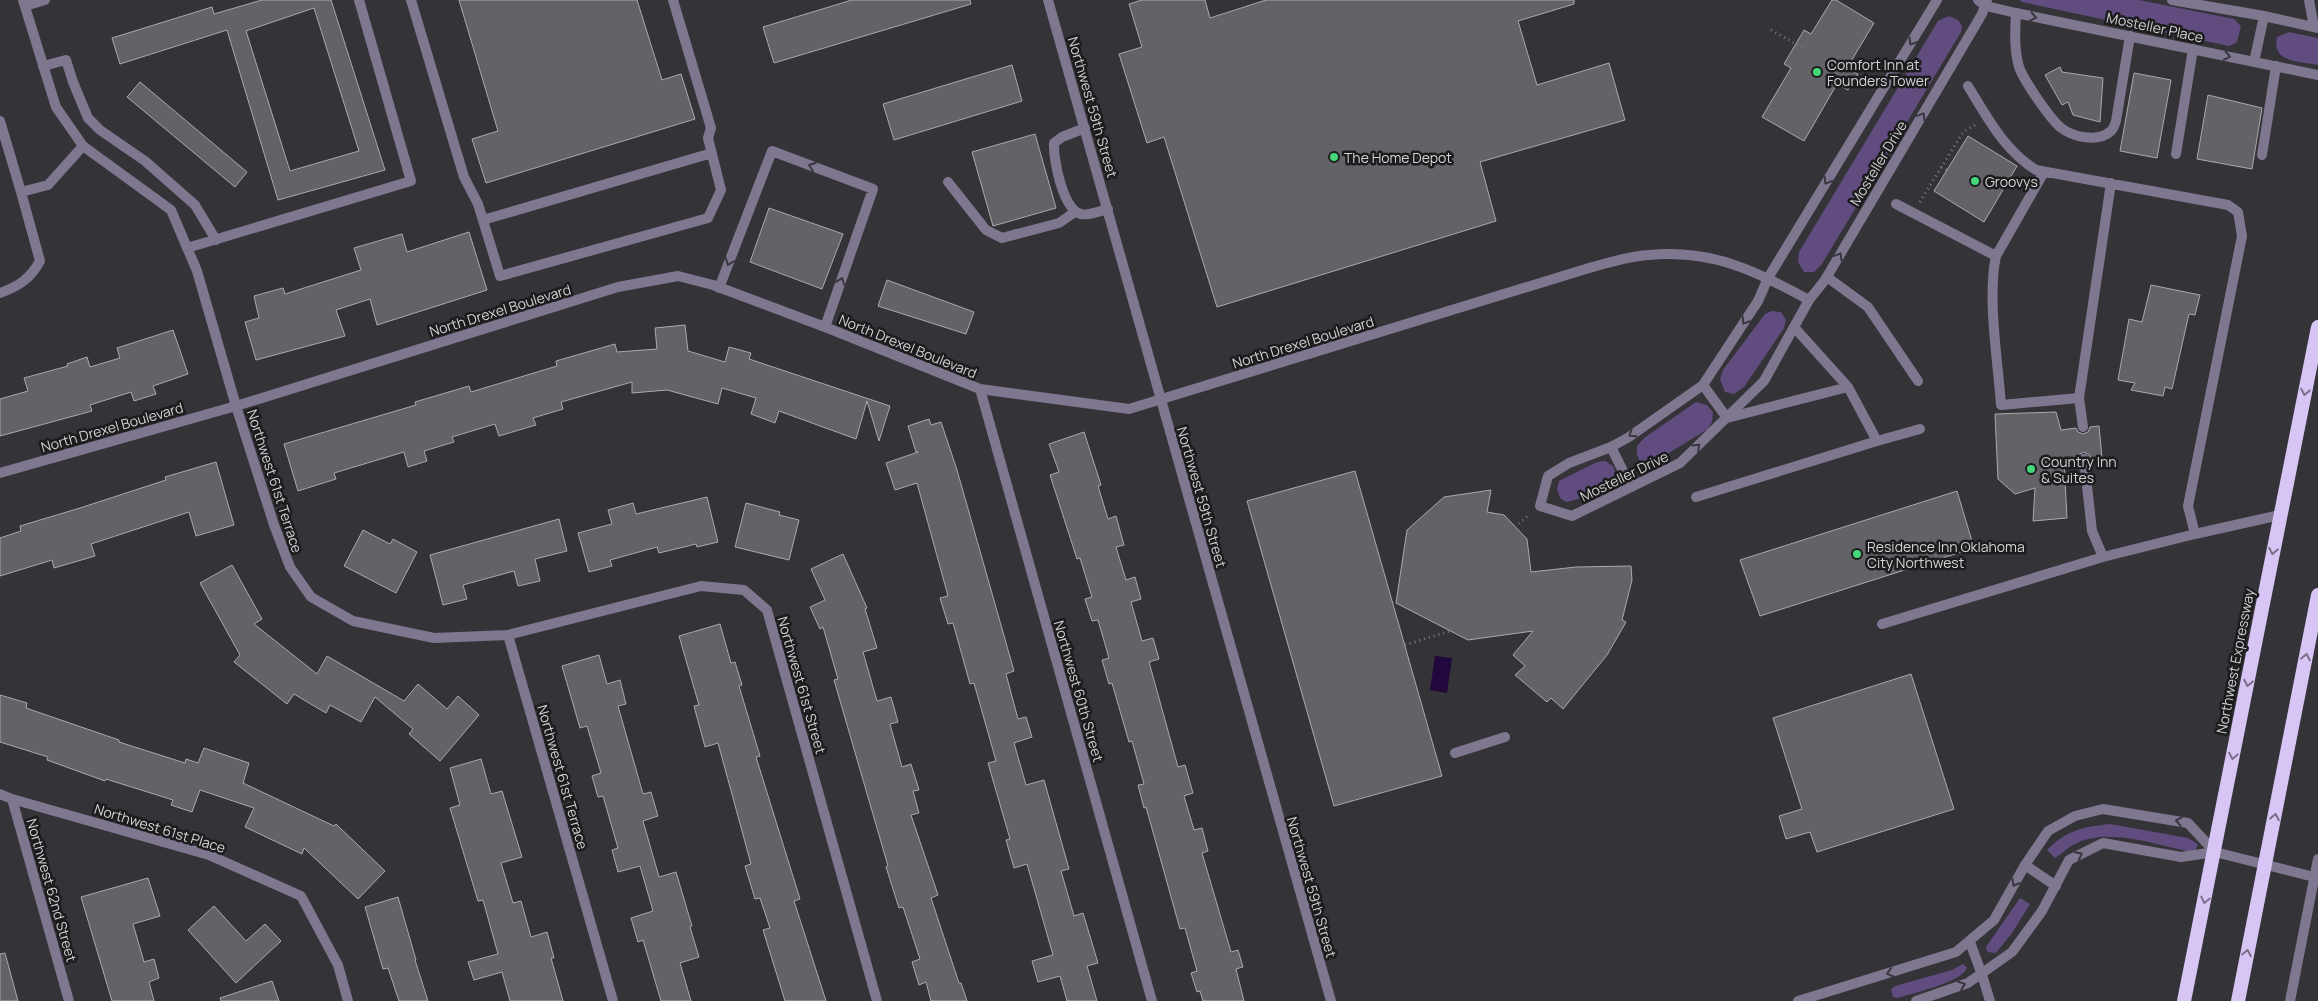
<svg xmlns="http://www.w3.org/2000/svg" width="2318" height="1001" font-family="Manrope,sans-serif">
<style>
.green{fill:#604c7f}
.water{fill:#21073b}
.building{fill:#636266;stroke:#aaa9ae;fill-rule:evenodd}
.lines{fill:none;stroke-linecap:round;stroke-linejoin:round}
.path{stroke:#7a797c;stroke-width:3;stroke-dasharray:1 4;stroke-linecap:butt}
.service{stroke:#7f7690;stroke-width:10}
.minor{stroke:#7f7690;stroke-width:10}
.tertiary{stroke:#7f7690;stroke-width:10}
.trunk{stroke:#d7c6f5;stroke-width:14}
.oneway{stroke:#3a3640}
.oneway2{stroke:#7a7089}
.poi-dot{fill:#45d77a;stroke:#1c1b1d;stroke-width:2}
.labels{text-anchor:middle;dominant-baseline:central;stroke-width:5;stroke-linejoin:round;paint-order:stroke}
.street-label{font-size:14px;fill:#d3d2d4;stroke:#1c1b1d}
.poi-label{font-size:14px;fill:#d3d2d4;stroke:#1c1b1d;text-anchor:start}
</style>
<rect width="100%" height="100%" fill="#343337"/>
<path class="green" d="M2019,0H2139L2234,19L2241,26L2237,42L2229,46L2022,2Z
M1949,16L1958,20L1962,26L1961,32L1822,264L1814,272H1804L1798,262L1799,252L1938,21Z
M2289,32L2318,38V65C2300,61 2271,63 2277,37Z
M1772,311L1781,312L1786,320L1784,328L1744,387L1734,394L1725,392L1720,379L1723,370L1765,314Z
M1696,402L1707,405L1713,412L1712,422L1708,429L1656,461L1649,464L1641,463L1637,455V446L1644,438Z
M1605,461L1613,466C1615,471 1617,476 1614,481C1608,490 1577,500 1566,502L1560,498L1557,489L1559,481L1597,462Z
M2110,824L2188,838L2198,844L2195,851L2192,852C2155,845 2106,825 2071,846C2065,850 2060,855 2055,858L2047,850C2067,830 2083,827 2110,824Z
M2020,898L2030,904L2012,933L1996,953L1987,952L1986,947Z
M1963,964L1967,968C1962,982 1913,993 1898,998L1893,997L1891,989L1895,986L1952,970Z"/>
<path class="water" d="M1435,656L1452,658L1447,693L1430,690Z"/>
<path class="building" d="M262,0H331L385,170L278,200L227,30L120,64L112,38L212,7L214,14ZM314,8L359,151L290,171L246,31Z
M459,0H637L662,80L681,74L695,119L486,183L472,139L498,131Z
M852,0H970L971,4L774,63L763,27Z
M1142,0H1205L1210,18L1266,0H1574V4L1518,21L1537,85L1609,63L1625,120L1480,162L1496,221L1217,307L1164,137L1147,143L1119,54L1142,47L1129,4Z
M1832,0H1836L1874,23L1847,68L1858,74L1848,90L1837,84L1804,141L1762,117L1791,68L1784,64L1804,30L1811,34Z
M1012,65L1022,101L894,140L883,104Z
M2060,67L2062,72L2103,78L2100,122L2073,115L2068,102L2062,105L2045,75Z
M2134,73L2171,80L2157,158L2120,151Z
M140,82L247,172L235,187L127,97Z
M2208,95L2262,108L2252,169L2197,159Z
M1035,134L1056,208L993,226L972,152Z
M1968,136L2017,166L1984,222L1934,191Z
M769,208L843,234L822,289L750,262Z
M469,232L487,290L377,325L370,299L336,310L345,336L256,360L245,322L259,318L254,296L283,288L285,294L361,270L354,248L402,234L407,252Z
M887,280L974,312L966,334L878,306Z
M2151,285L2200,295L2195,315L2189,314L2172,389L2165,387L2163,396L2131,390L2135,383L2118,380L2129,319L2142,322Z
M685,325L688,351L725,362L729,347L751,353L749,359L890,406L879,441L867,401L856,439L779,411L775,423L751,414L756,398L722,388L718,404L667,390L632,393V382L561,402L563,409L533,418L536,425L499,436L495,424L452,437L454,442L424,451L427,461L408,467L404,452L334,473L336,479L298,491L284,444L416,405L415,402L469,386L471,392L557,366L556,361L615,344L617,352L657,349L655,328Z
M173,330L188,374L153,386L156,394L134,401L131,392L90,405L92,411L0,436V399L28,391L24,378L68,366L67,364L87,357L90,367L120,358L117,348Z
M2056,412L2061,430L2076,428L2078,432L2083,434L2088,432L2090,427L2099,426L2102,458H2091L2089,455L2084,452L2080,454L2077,459L2064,460L2067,518L2033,521L2035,488L2015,494L1998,479L1995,414Z
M929,419L931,425L941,422L957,470L1014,671L1006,674L1018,719L1026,717L1032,737L1014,743L1026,785L1044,780L1069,869L1061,871L1074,916L1083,913L1098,963L1087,966L1097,1001H1067L1060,976L1038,982L1032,961L1053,955L1027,864L1014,868L1006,840L1010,839L988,763L996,761L974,683L970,684L953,623L948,624L940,598L948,596L917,483L895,490L886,463L918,452H916L908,426Z
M1084,432L1101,485L1098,486L1108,519L1116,516L1124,545L1116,547L1126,580L1135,577L1141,599L1131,602L1142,641L1153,638L1159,659L1149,662L1178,767L1185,765L1193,793L1184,796L1194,830L1202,828L1208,851L1202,853L1231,952L1238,950L1243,967L1236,969L1244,1001H1203L1200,991L1197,992L1191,973L1197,971L1185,928L1180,929L1146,807L1144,808L1138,785L1144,784L1132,741L1129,742L1112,683L1109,684L1102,660L1109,658L1098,620L1092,621L1085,599L1092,597L1080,558L1077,559L1050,475L1059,472L1049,444Z
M216,462L234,525L196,536L189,512L91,544L95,556L54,568L52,560L0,576V538L21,531L20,526L80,508L166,480L165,477Z
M1355,471L1442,776L1334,806L1247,501Z
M1491,490L1487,512L1504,515L1527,539L1531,572L1576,567L1631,566L1632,580L1622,620L1626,622L1607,655L1563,709L1551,698L1547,702L1515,675L1525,666L1513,655L1533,631L1468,640L1396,603L1407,530L1444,497Z
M1957,491L1974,548L1760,616L1740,560Z
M707,497L718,542L697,547L696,544L659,553L657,547L610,560L612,566L589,572L578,533L612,524L608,510L633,503L636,514Z
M746,503L780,512L779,515L799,520L789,560L735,547Z
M559,519L567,551L535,559L540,581L518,586L514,571L463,585L467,599L443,605L430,555Z
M363,530L390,544L393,539L417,552L396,593L344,566Z
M843,554L867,608L865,609L877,648L863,652L877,701L891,697L898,722L890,724L902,767L911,764L919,790L913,791L919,813L911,815L938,895L931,898L959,983H961L967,1001H931L926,982L919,985L912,962L920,959L903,907L899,908L886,867L888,866L834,680L838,679L823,627L820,629L810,607L825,600L811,569Z
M232,565L262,619L254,624L317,674L327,656L404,701L418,684L447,709L458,696L479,715L440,761L409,734L413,729L375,697L361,722L330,705L326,713L294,694L287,704L234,662L240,655L200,583Z
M720,624L731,663L735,662L742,685L739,686L760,756L756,757L800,899L794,901L826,1001H785L763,930L770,928L760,898L755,899L745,866L751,864L718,743L705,747L694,706L699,705L679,636Z
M599,655L607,684L620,680L626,704L618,706L643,794L651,792L658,816L643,821L659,877L676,872L692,926L690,927L699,957L680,963L691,1001H661L643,940L638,942L631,918L653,911L640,866L618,872L612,850L618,848L603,796L598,797L592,776L601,773L587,726L580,728L562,666Z
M1911,674L1954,809L1817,852L1810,832L1786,839L1779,816L1802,809L1773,718Z
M0,695L27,703L26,708L119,740V742L185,763L186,759L198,763L204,748L249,763L243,783L334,826L336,824L385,871L358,899L304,848L302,854L245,827L254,808L200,790L192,812L171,805L173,800L106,779L105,781L47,760L48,757L0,742Z
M481,759L491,794L502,791L522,857L501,863L513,903L521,901L531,937L547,932L554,958H551L563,1001H510L502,972L474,980L468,962L498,954L483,900L478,901L450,808L460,805L450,768Z
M148,878L160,916L133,924L144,962L154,959L159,978L149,982L154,1001H112L81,897Z
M398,897L416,960H415L428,1001H399L388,968L383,969L365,907Z
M214,906L246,941L265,924L281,941L236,983L188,930Z
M5,953L18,1001H0V954Z
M272,981L279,1001H221L220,998Z"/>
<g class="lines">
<path class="path" d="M1771,30L1803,48
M1842,76L1856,83
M1941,167L1947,170
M1920,202L1963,132L1975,125
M1515,527L1530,514
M1405,645L1450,631"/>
<path class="service" d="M411,0L464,177L478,204L500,276L708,218L721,190L708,138L711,128L673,0
M2309,0L2314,27
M2016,13C2015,31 2014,49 2019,67C2024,81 2049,117 2060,127C2072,137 2098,143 2111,131C2113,129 2115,124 2116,121L2130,36
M43,66L66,60L73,82L88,118L100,130L145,161L195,205L216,240
M1968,86C1987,117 2004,150 2036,170L2228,205L2238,212L2242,236L2188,506L2195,534L2280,515
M0,121L21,192
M1085,128L1062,137L1054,143C1053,159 1063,210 1081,214C1088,216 1100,211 1108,209
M2176,154L2193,49
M2262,155L2276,66
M948,182L986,230L1002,238L1059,223L1075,212
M1896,204L1996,256L2044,172
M483,220L712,153
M187,248L411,181L359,0
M1996,256C1987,297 1998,362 2001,405L2079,398L2083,427
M1827,277L1868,307L1918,381
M719,288L772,151L873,189L825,327
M0,293C19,286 30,279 40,261L21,192L48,185L83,146
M1794,327L1848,387
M2079,398L2111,183
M1877,441L1920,429
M1611,447L1631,487
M2084,459L2092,531L2103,557L2195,534
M1696,497L1877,441L1848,387L1727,418L1703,385
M1882,624L2103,557
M1455,753L1505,737
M1982,975L1990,1001"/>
<path class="minor" d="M23,0L56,107L83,146L171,210L197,271L236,406L274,525L290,567L311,597L353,621L434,638L508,635L613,1001
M25,6L45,0
M980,389L1152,1001
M0,473L236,406L618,287L678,276L713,285L825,327L980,389L1129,409L1589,268C1608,263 1629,256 1649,255C1713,249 1755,271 1809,300
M508,635L701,586L744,590L767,610L877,1001
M0,794L12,799L69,1001
M12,799L209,855L301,896L338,965L348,1001
M2025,865L2056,886
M1970,942L1982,975
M1798,1001L1956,952L1994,920L2025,865L2048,831L2075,816L2103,809L2188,823L2215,852
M1916,1001L1968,983L2012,952L2042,911L2069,860L2103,843L2181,857L2215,852L2314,877
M2290,1001L2318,859"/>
<path class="tertiary" d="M1048,0L1331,1001
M1937,0L1768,278L1758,301L1703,385L1629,437L1611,447L1569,463L1548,476L1540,506L1572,516L1680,463L1764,381L1809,300L1825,280L1982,14L1987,0
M1978,0L1986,6L2016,13L2318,75
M2172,0L2264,16L2318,28
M2254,62L2264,16"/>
<path class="trunk" d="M2184,1001L2318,327
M2238,1001L2318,595"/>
</g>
<defs><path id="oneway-chevron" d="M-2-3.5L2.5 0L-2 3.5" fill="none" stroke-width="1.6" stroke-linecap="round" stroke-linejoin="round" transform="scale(1.25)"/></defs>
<g class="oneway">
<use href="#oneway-chevron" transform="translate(2033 17) rotate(11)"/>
<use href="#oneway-chevron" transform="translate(1912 42) rotate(121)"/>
<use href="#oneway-chevron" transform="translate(2227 56) rotate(11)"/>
<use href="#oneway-chevron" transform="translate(1922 116) rotate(-59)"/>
<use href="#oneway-chevron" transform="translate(812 166) rotate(-160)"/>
<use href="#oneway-chevron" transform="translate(1827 181) rotate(121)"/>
<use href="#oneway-chevron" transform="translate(1839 256) rotate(-59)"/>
<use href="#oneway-chevron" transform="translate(729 262) rotate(111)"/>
<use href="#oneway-chevron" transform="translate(841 281) rotate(-71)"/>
<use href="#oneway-chevron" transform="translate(1745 321) rotate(123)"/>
<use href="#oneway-chevron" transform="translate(1632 434) rotate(147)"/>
<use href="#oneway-chevron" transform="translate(1697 447) rotate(-43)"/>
<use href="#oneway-chevron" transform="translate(2179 821) rotate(-170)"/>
<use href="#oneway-chevron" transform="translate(2079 855) rotate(-27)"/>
<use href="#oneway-chevron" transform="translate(2015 883) rotate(119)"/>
<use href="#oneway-chevron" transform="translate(1890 973) rotate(163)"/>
<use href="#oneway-chevron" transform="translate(1962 985) rotate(-21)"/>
</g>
<g class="oneway2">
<use href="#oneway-chevron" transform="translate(2305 392) rotate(101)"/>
<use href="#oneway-chevron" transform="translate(2273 551) rotate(101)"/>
<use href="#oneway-chevron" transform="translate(2306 657) rotate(-79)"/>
<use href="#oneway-chevron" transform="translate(2248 683) rotate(101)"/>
<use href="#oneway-chevron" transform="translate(2233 756) rotate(101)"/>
<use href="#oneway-chevron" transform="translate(2275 817) rotate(-79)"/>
<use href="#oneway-chevron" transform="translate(2205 900) rotate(102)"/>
<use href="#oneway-chevron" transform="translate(2247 953) rotate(-79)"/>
</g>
<g class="poi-dot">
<circle cx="1817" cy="72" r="5"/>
<circle cx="1334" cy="157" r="5"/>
<circle cx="1975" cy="181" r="5"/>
<circle cx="2031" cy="469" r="5"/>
<circle cx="1857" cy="554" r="5"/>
</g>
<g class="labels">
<g class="street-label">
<text transform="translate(2155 27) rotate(12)">Mosteller Place</text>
<text transform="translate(1093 107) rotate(74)">Northwest 59th Street</text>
<text transform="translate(1878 163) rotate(-59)">Mosteller Drive</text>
<text transform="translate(500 310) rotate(-17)">North Drexel Boulevard</text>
<text transform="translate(1303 342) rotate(-17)">North Drexel Boulevard</text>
<text transform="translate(908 346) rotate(22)">North Drexel Boulevard</text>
<text transform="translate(112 427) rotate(-16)">North Drexel Boulevard</text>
<text transform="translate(1624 476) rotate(-26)">Mosteller Drive</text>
<text transform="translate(275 481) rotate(72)">Northwest 61st Terrace</text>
<text transform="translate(1202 497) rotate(74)">Northwest 59th Street</text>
<text transform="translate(2235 661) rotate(-79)">Northwest Expressway</text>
<text transform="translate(802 685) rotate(74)">Northwest 61st Street</text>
<text transform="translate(1079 691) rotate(74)">Northwest 60th Street</text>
<text transform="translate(563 777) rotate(74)">Northwest 61st Terrace</text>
<text transform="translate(160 828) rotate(17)">Northwest 61st Place</text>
<text transform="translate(1312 887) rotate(74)">Northwest 59th Street</text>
<text transform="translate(52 890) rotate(74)">Northwest 62nd Street</text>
</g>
<g class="poi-label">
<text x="1827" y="64">Comfort Inn at<tspan x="1827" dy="16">Founders Tower</tspan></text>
<text x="1344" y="157">The Home Depot</text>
<text x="1985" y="181">Groovys</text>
<text x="2041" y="461">Country Inn<tspan x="2041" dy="16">&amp; Suites</tspan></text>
<text x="1867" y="546">Residence Inn Oklahoma<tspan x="1867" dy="16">City Northwest</tspan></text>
</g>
</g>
</svg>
